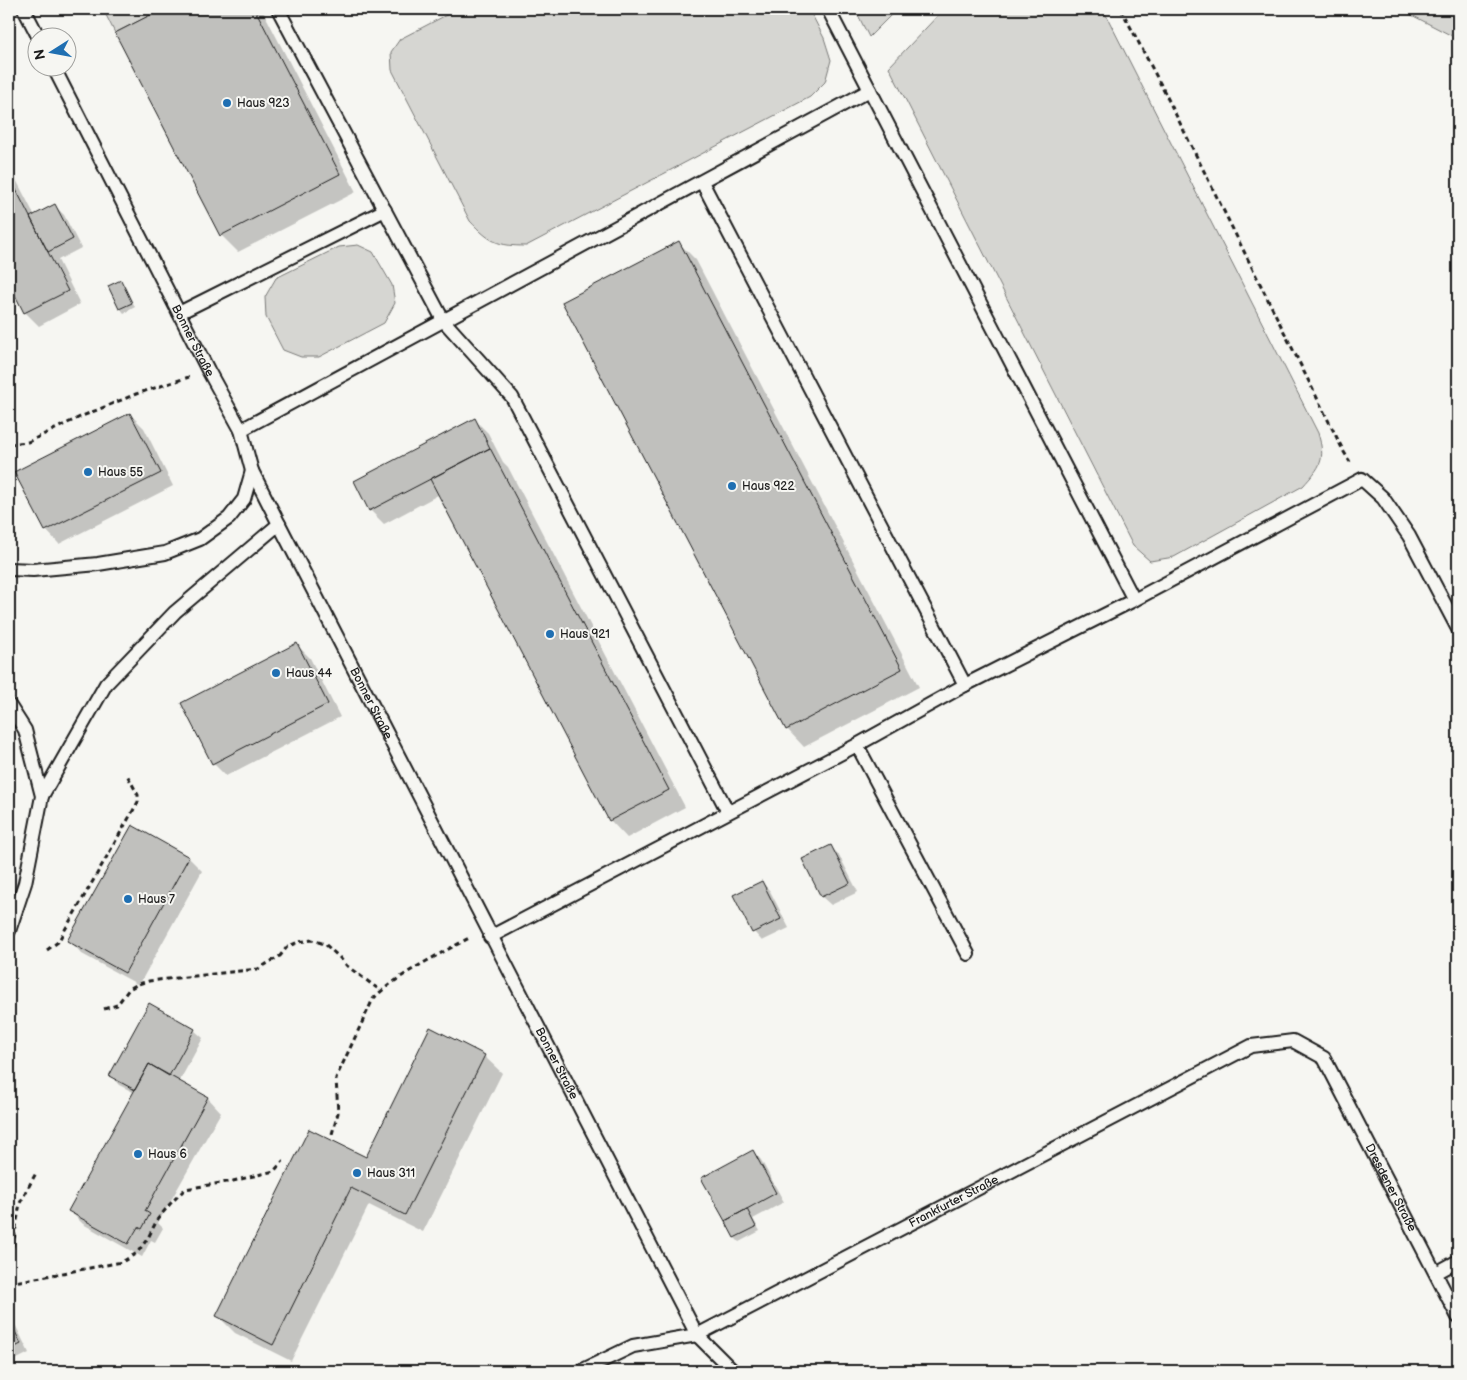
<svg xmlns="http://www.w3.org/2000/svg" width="1467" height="1380" font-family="'Balsamiq Sans',sans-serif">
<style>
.green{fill:#d6d6d2;stroke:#797977}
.shadow{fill:#0003}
.building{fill:#c0c0bd;stroke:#1c1c1c}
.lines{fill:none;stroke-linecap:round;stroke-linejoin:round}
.service-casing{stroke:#1c1c1c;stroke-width:16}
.path{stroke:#1c1c1c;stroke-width:3;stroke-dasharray:5 4;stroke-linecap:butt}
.service{stroke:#f6f6f2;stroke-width:12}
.poi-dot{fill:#1f6fb2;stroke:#f6f6f2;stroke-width:2}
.labels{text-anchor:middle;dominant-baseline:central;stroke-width:4;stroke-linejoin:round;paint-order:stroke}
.poi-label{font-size:12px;fill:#1c1c1c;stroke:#f6f6f2;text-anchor:start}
.street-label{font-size:12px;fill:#1c1c1c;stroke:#f6f6f2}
</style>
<rect width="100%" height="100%" fill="#f6f6f2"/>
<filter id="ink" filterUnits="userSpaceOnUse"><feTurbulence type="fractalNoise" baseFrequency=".02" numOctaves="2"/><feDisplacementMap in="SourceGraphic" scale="10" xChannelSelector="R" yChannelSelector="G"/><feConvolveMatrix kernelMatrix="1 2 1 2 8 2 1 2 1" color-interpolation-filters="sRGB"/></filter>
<g filter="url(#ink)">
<path class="green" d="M103,9H162L115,33Z
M458,9H809L824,38L831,60L825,82L810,97L526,246C497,246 490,242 470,221L392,70L391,52L400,39Z
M855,9H897L869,37Z
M944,9H1103L1318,433C1326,460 1321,466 1303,486L1174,557L1150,561L1133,546L889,67Z
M1400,9H1458V39Z
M358,245L373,252L392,285L395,303L384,323L319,357H301L283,350L266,317L265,297L276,278L339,247Z"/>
<path class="shadow" d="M164,9H262L356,192L238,252L221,235L117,33Z
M9,166L35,216L55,206L64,215L81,248L58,260L80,304L39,326L25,312L9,280Z
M679,243L696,260L919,687L804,747L787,729Z
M120,282L125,286L135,307L124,313L120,308Z
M130,414L144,428L173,486L59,544L46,530Z
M475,420L488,433L503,462L508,467L685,807L627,838L610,820L440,494L384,524L370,510L356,482Z
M297,645L310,658L340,717L226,776L213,763Z
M132,827L189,858L202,871L139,985L82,954L69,940Z
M830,846L839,855L858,892L831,905L822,897L803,860Z
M762,882L770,891L789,928L762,941L754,932L734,896Z
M194,1030L203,1038L179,1082L208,1098L221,1112L158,1223L163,1228L155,1242L151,1240L142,1257L83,1224L69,1210L135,1093L119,1085L111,1076Z
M484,1056L502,1073L423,1232L369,1205L291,1361L235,1333L217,1315L366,1159Z
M753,1151L761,1160L784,1202L753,1219L760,1231L739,1242L735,1238L703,1178Z
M9,1312L29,1353L9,1363Z"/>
<path class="building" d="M162,9H255L340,174L220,236L115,33Z
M9,176L68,291L24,313L9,283Z
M55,204L73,239L48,252L30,217Z
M679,241L902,669L786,730L562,302Z
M121,280L132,303L119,309L108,286Z
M130,413L161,473L45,531L14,472Z
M475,418L490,448L369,511L354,481Z
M490,448L669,790L609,821L430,479Z
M297,643L328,704L212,764L181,703Z
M132,825L189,857L125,973L67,941Z
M831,845L850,883L821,897L802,859Z
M762,881L781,919L752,933L733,895Z
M149,1003L195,1029L169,1076L149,1064L135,1090L109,1076Z
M430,1027L485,1055L405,1215L351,1188L273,1345L216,1316L309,1129L366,1157Z
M149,1064L208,1097L145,1211L150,1214L142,1229L138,1227L128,1244L68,1211Z
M753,1150L776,1193L725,1221L701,1178Z
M747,1209L756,1227L734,1238L725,1221Z
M9,1319L21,1344L9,1350Z"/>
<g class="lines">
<defs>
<g id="service">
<path d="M24,9L39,38"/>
<path d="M278,9L443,320L512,397L728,812"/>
<path id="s1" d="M54,68L208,370L241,430L252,471L279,524L697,1335L733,1371"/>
<path d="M702,182L965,685"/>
<path d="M179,313L385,210"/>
<path d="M241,430L870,90"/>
<path d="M9,569L33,570L98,564L165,553L200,539L229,518L244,499L252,471"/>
<path d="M1134,600L1362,479L1383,498L1409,536L1458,629"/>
<path d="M9,705L25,730L42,796L25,883L9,931"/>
<path d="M857,745L968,954"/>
<path d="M42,796L106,684L175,612L279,524"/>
<path d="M490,937L857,745L965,685L1134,600L828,9"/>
<path d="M1436,1273L1458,1261"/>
<path id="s2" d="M581,1371L633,1346L697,1335L1251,1046L1293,1041L1324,1058L1458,1317"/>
</g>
</defs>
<use href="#service" class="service-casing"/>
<path class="path" d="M1121,9L1161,85L1344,452L1350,462
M9,444L28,442L80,417L136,394L189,377
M47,950L58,942L138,802V795L126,773
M104,1009L117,1005L129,989L138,984L149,981L258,969L280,956L287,947L298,942L312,940L325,944L339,957L347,966L381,991
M332,1134L338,1113L336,1078L373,999C395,976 440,954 469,938
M9,1283L122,1262L137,1253L148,1238L157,1220L170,1204L185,1189L233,1181L274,1171L283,1161
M11,1283L10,1263L20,1203L36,1173"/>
<use href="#service" class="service"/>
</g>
</g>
<g class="poi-dot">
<circle cx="227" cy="103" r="5"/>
<circle cx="88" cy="472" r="5"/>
<circle cx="732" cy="486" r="5"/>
<circle cx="550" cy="634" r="5"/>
<circle cx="276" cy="673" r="5"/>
<circle cx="128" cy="899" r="5"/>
<circle cx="138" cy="1154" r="5"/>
<circle cx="357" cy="1173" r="5"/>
</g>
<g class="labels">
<g class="poi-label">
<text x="237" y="103">Haus 923</text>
<text x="98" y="472">Haus 55</text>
<text x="742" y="486">Haus 922</text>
<text x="560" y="634">Haus 921</text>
<text x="286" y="673">Haus 44</text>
<text x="138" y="899">Haus 7</text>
<text x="148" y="1154">Haus 6</text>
<text x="367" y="1173">Haus 311</text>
</g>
<g class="street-label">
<text stroke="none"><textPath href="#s1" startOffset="306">Bonner Straße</textPath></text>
<text stroke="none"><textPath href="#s1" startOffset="711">Bonner Straße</textPath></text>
<text stroke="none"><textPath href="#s1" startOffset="1116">Bonner Straße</textPath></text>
<text stroke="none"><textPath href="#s2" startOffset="971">Dresdener Straße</textPath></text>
<text stroke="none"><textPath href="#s2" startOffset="412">Frankfurter Straße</textPath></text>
</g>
</g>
<rect width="1467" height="1380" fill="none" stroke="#f6f6f2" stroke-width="30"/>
<rect x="15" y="15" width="1437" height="1350" fill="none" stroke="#1c1c1c" stroke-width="2" filter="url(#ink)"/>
<g transform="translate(52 52) rotate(259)"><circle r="24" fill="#f6f6f2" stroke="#9f9f9c"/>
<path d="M0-4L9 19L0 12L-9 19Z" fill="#1f6fb2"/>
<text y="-8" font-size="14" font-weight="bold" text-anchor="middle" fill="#1c1c1c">N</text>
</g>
</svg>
